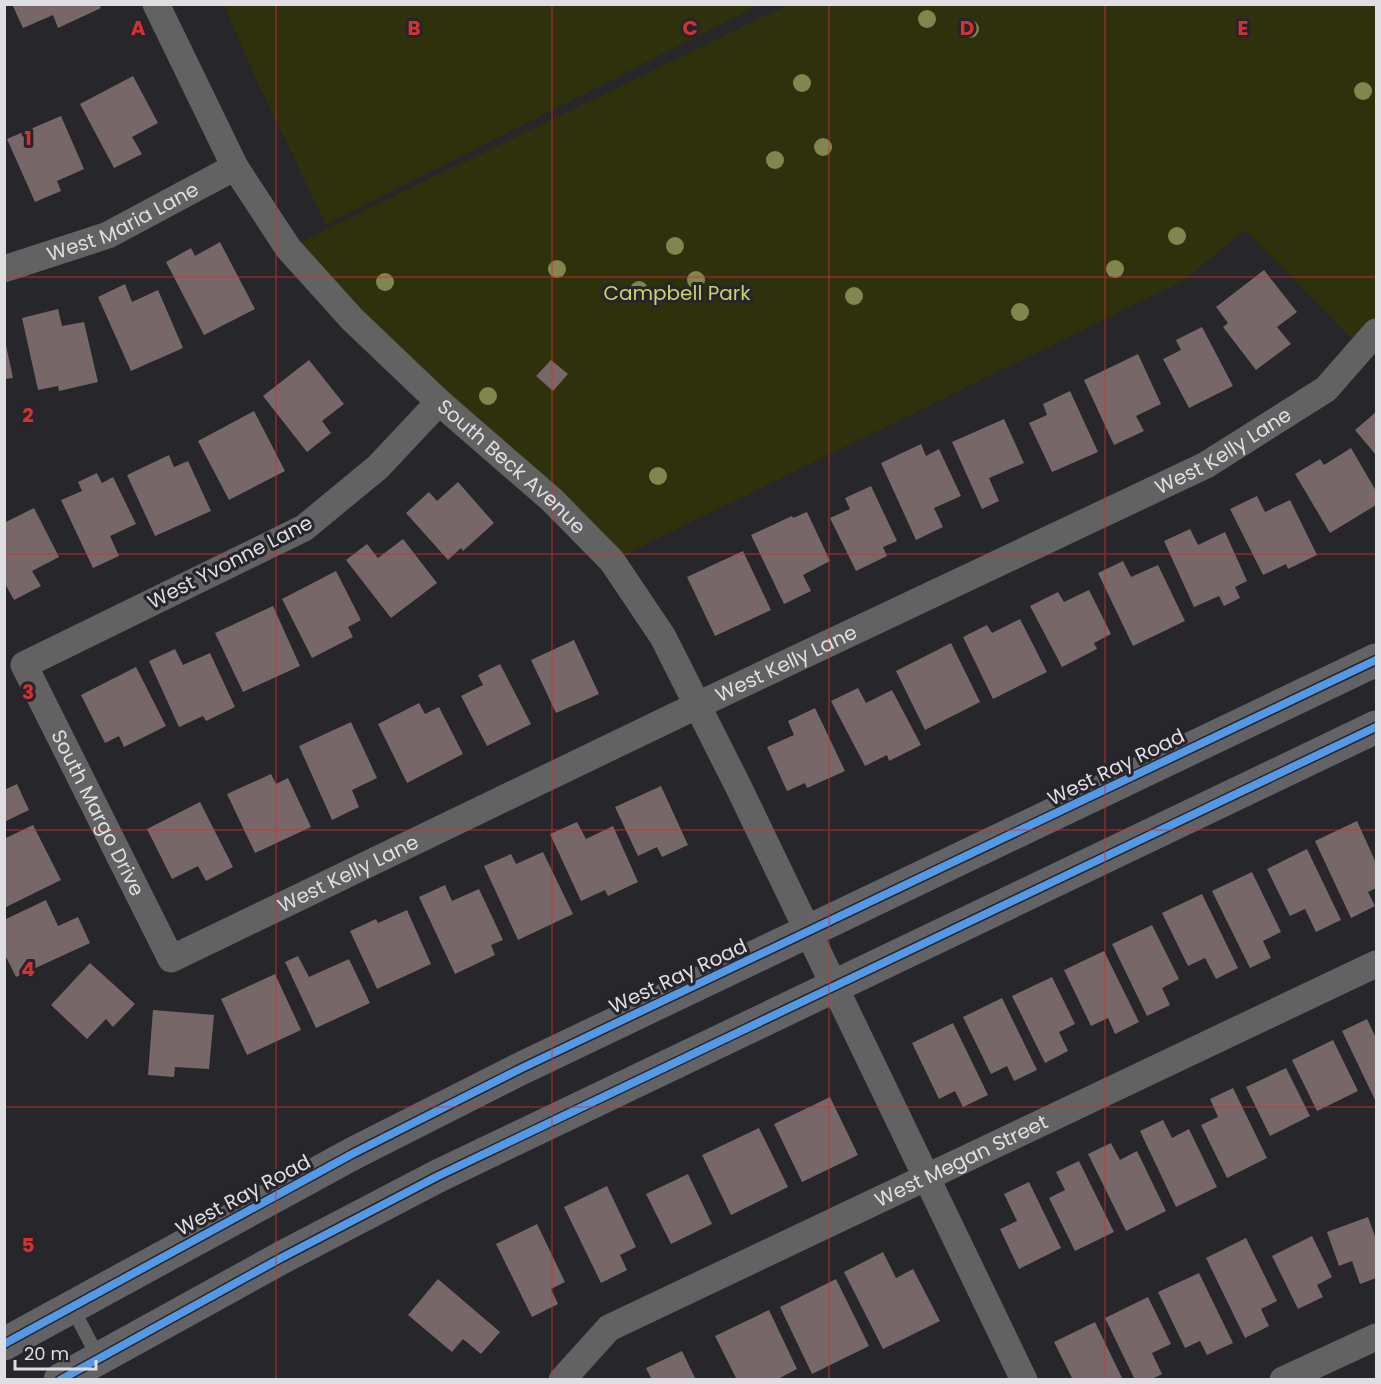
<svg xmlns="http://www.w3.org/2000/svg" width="1381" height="1384" font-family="Poppins,sans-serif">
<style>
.green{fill:#2f310c}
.building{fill:#776769}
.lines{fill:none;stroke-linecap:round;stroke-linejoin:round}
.lane{stroke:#626262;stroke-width:14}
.street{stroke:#626262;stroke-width:27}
.primary{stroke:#636264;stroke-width:33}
.cycleway-casing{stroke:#26252c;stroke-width:11}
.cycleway{stroke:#5399e6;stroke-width:8}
.tree{fill:#81854e}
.grid{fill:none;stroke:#d63131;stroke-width:1.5;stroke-opacity:0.55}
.labels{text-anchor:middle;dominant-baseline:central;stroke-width:6;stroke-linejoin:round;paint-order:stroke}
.street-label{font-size:20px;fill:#dfdee3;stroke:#26252c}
.park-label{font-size:20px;fill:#cad36a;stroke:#26252c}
.grid-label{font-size:20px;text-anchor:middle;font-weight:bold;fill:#d63131;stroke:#26252c;stroke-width:6;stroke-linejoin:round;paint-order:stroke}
</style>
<rect width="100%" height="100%" fill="#27262b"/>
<path class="green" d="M224,5H759L326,225L254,75Z
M787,5H1376V332L1362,349L1245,230L1183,281L612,561L288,248Z"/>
<path class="building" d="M12,4H99L101,8L58,28L53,15L23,28Z
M133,76L158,123L132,137L142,154L114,168L80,104Z
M61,116L84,169L57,181L61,191L35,202L7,139Z
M220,242L255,309L204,335L166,262L191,248L195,256Z
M1264,270L1297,312L1277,327L1291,344L1256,370L1223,327L1228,323L1216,307Z
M125,284L132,302L158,290L183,348L131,371L98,297Z
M58,309L62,326L84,322L98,382L59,391L58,386L38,390L22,318Z
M1202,327L1233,386L1189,408L1163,359L1181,350L1176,340Z
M4,336L13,378L4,379Z
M1138,354L1161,404L1136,416L1144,431L1114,445L1084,380Z
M309,360L344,404L322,421L331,433L307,452L263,396Z
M551,360L568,374L553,391L536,376Z
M1070,391L1098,452L1052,472L1029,423L1047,415L1043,404Z
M254,411L285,471L229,500L198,441Z
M1376,412V455L1355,430Z
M1004,419L1024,463L989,478L999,501L982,509L952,442Z
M921,444L926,456L939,449L961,496L934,508L943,527L916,540L881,463Z
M1351,448L1376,491V505L1330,533L1295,474L1320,459L1324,465Z
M169,455L174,467L188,461L211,511L155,536L127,475Z
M97,473L102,483L113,477L136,524L110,536L119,556L93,568L61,500L82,491L78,482Z
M458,482L494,523L463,551L461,548L448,560L406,513L429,492L437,501Z
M871,486L897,541L883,547L887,556L856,571L830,518L850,509L845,498Z
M1257,496L1265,512L1290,500L1317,555L1288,569L1286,564L1263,575L1230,509Z
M34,508L59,557L32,571L41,586L14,600L4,582V523Z
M807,512L830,561L803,575L811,591L784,604L751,535L792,516L793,518Z
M1190,529L1198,545L1225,532L1247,581L1235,587L1240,598L1224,606L1219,596L1194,607L1164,541Z
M403,539L437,583L391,618L346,560L367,544L378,558Z
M743,551L771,610L715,636L687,577Z
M1123,561L1131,577L1158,565L1185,621L1133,646L1098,573Z
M336,571L361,620L348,627L353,637L312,658L282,599Z
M1089,590L1111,634L1094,643L1097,649L1062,667L1030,606L1058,592L1064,602Z
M273,606L300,666L243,692L215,633Z
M1020,619L1047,672L993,699L963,637L987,625L992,633Z
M574,640L599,694L556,713L531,660Z
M951,643L980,702L925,730L896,671Z
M175,649L183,665L210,653L235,707L206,721L203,716L179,727L149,661Z
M500,664L531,724L487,746L461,696L483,685L478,675Z
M136,667L166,726L124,747L119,736L105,743L81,695Z
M858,688L866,703L892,690L921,745L889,761L887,755L865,766L831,701Z
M419,703L425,714L439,707L463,754L407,783L378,724Z
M815,708L845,771L807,788L805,783L787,791L767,747L794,735L788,721Z
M351,722L377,778L352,790L359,807L332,820L299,746Z
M271,774L276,784L288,778L311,827L255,853L227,794Z
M17,784L29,810L4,822V790Z
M661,786L688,845L662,857L657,847L638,856L615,807Z
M200,802L233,867L206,881L198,866L172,879L147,829Z
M1357,821L1376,863V888L1368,892L1375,906L1351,918L1315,841Z
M577,822L586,839L613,826L638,882L608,896L605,890L581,901L550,834Z
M33,825L61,880L4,908V839Z
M1307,849L1341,920L1316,932L1305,909L1290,916L1267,869Z
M543,852L573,914L518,940L484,866L511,854L516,864Z
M1252,872L1281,932L1263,941L1271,958L1250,968L1212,891Z
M445,885L452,901L479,889L503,940L491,945L495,955L455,974L419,897Z
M1202,894L1238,968L1216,979L1205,958L1188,966L1162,913Z
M46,900L58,926L78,917L90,943L16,977L4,953V920Z
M407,910L431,964L377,989L350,931L376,919L378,923Z
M1152,925L1179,979L1162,988L1170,1005L1147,1016L1112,944Z
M1104,951L1139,1022L1115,1034L1108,1018L1091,1026L1064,970Z
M298,956L309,977L349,959L370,1003L316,1028L285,962Z
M90,963L135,1004L113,1027L106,1019L87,1039L51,1005Z
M275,974L301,1030L247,1055L221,999Z
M1052,977L1075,1024L1059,1032L1068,1051L1045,1063L1012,996Z
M1002,998L1037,1070L1014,1081L1007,1066L991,1074L963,1017Z
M153,1010L214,1015L209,1069L175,1067L174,1077L148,1075Z
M1367,1019L1376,1038V1102L1342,1031Z
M953,1023L988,1095L963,1107L955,1091L939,1099L912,1043Z
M1333,1040L1358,1091L1317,1111L1292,1060Z
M1286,1068L1310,1116L1270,1136L1246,1087Z
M1233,1088L1267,1158L1227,1178L1201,1125L1218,1117L1210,1099Z
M830,1097L858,1155L802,1182L774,1124Z
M1163,1120L1172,1138L1189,1129L1217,1187L1176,1207L1140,1131Z
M759,1128L788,1187L731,1215L702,1155Z
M1111,1143L1120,1160L1137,1151L1166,1211L1126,1231L1088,1154Z
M1079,1161L1114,1232L1075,1251L1049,1198L1065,1190L1056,1172Z
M688,1174L712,1224L671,1244L646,1194Z
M1029,1182L1061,1248L1019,1269L1000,1229L1017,1221L1004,1194Z
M607,1186L636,1247L620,1255L627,1270L601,1283L564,1207Z
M1368,1217L1376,1239V1278L1360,1284L1352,1261L1339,1266L1327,1232Z
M537,1224L565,1282L551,1289L558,1304L532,1317L496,1244Z
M1312,1236L1332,1277L1317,1285L1323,1297L1298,1309L1272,1256Z
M1246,1238L1277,1301L1261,1309L1269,1326L1245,1338L1206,1258Z
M883,1252L896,1278L913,1269L940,1321L883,1349L844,1272Z
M1199,1273L1233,1343L1207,1355L1200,1341L1185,1348L1158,1292Z
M438,1279L500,1332L481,1354L463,1339L452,1352L408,1315Z
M836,1279L869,1346L812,1374L780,1307Z
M1148,1297L1171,1344L1152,1353L1162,1374L1150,1380H1135L1105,1318Z
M769,1310L797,1369L776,1380H737L715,1336Z
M1095,1322L1123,1380H1073L1054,1342Z
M682,1351L696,1380H652L646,1368Z"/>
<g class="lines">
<path class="lane" d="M72,1307L99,1359"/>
<g class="street">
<path id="s1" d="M156,4L235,167L288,248L352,319L439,402L552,500L612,561L663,637L739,788L1024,1380"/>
<path id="s2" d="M4,269L108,235L235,167"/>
<path id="s3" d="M439,402L378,467L304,528L24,665L171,959L698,705L1206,465L1326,389L1376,332"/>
<path id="s4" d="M562,1380L609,1328L1376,964"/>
<path d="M1283,1380L1376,1337"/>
</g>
<path class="primary" d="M4,1344L354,1153L522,1068L1376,660
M60,1380L281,1258L438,1176L1376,727"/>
<defs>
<path id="cycleway" d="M4,1344L354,1153L522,1068L1376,660
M60,1380L281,1258L438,1176L1376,727"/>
</defs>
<use href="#cycleway" class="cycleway-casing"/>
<use href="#cycleway" class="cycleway"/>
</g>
<g class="tree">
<circle cx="927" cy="19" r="9"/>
<circle cx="970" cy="29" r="9"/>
<circle cx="802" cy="83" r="9"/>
<circle cx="1363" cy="91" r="9"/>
<circle cx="823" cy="147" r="9"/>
<circle cx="775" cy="160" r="9"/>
<circle cx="1177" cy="236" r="9"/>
<circle cx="675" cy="246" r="9"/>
<circle cx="557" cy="269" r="9"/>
<circle cx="1115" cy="269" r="9"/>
<circle cx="696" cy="280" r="9"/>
<circle cx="385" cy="282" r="9"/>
<circle cx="639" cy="290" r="9"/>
<circle cx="854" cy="296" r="9"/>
<circle cx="1020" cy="312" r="9"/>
<circle cx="488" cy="396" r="9"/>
<circle cx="658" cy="476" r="9"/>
</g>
<path class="grid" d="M276,4V1380M552,4V1380M829,4V1380M1105,4V1380M4,277H1376M4,554H1376M4,830H1376M4,1107H1376"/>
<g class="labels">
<g class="street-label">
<text stroke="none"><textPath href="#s2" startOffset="128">West Maria Lane</textPath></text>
<text stroke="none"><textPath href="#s3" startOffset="1994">West Kelly Lane</textPath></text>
<text stroke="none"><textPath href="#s1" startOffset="591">South Beck Avenue</textPath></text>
<text transform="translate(230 562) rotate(-27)">West Yvonne Lane</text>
<text stroke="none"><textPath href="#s3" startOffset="1508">West Kelly Lane</textPath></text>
<text transform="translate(1116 767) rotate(-26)">West Ray Road</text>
<text stroke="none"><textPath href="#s3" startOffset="662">South Margo Drive</textPath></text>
<text stroke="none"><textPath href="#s3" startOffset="1022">West Kelly Lane</textPath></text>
<text transform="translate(678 976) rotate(-25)">West Ray Road</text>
<text stroke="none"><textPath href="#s4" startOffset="460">West Megan Street</textPath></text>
<text transform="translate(243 1195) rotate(-28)">West Ray Road</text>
</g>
<g class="park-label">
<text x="677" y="293">Campbell Park</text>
</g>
</g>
<g class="grid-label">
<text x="138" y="35">A</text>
<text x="414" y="35">B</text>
<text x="690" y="35">C</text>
<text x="967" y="35">D</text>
<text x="1243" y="35">E</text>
<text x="28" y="145">1</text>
<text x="28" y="422">2</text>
<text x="28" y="699">3</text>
<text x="28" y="976">4</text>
<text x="28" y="1252">5</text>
</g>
<rect width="1381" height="1384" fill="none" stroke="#dfdee3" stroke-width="12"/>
<path d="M15 1360v9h81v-9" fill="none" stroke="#dfdee3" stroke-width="3"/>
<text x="24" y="1360" font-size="18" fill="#dfdee3" stroke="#26252c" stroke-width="4.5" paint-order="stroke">20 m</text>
</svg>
